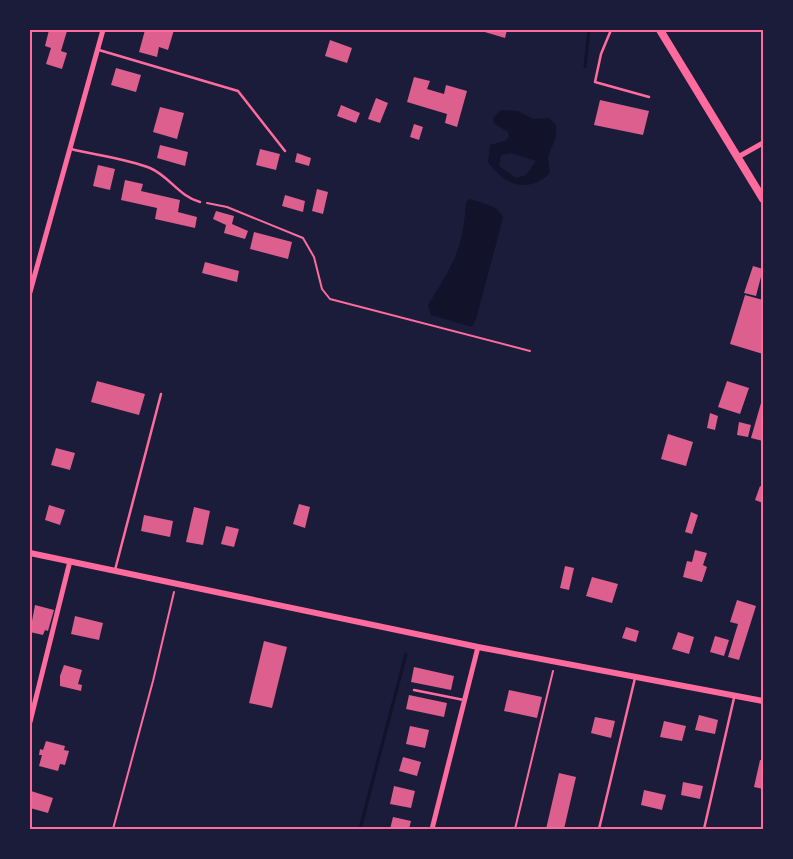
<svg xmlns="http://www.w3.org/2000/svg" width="793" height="859" font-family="'IBM Plex Sans',sans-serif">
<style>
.water{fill:#12122b;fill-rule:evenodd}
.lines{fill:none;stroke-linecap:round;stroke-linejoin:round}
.stream{stroke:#12122b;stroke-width:3}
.building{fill:#dd5f8e}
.path{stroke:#ff6b9d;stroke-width:2}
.service{stroke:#ff6b9d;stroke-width:2.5}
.minor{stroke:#ff6b9d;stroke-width:5}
.tertiary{stroke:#ff6b9d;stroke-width:6}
.primary{stroke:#ff6b9d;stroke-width:8}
.neatline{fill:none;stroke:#ff6b9d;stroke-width:2}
</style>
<rect width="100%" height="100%" fill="#1b1b3a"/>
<path class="water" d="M501,110L518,111L533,119L549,118L556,125V136L548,157L550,173C527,195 504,184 488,162L490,145L505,141L509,137L508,132L494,123L493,118ZM511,153L536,161L526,175L516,178L499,166L501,155Z
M470,199C481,203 500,206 503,218L476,319L472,327L431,315L428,305C453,264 463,251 466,202Z"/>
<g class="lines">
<path class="stream" d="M585,67L589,30
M360,829L406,654"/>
</g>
<path class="building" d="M49,30L67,31L61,51L67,53L62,69L46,64L51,48L45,46Z
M145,30H174L168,50L159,47L157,57L139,52Z
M478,30H507L505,38Z
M330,40L352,48L347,63L325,56Z
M116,68L141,75L136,92L111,85Z
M414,77L430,81L427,89L444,94L446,85L467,91L457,127L445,123L447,114L407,102Z
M376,98L388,103L380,123L368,119Z
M600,100L649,111L643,135L594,125Z
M341,105L360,113L356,123L337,116Z
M160,107L184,113L177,139L153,132Z
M414,124L423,127L419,140L410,137Z
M160,145L188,152L185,166L157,158Z
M260,149L280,154L276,170L256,165Z
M297,153L311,158L309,166L295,162Z
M98,165L115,169L110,190L93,186Z
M125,180L143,184L141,191L180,200L178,212L197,217L195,228L155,219L157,208L121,200Z
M317,189L328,192L323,214L312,211Z
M285,195L305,201L303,212L282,206Z
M216,211L234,216L232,224L248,231L245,239L224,233L226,225L213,219Z
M254,232L292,242L288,259L250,249Z
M205,262L239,271L237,282L202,273Z
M753,266L763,269L756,296L744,293Z
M745,295L763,300V354L730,344Z
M97,381L145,394L139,415L91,402Z
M727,381L749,388L740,414L718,407Z
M763,396V441L751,438Z
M710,413L718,416L715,430L707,428Z
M739,422L751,425L748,437L737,435Z
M668,434L693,442L686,466L661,459Z
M56,448L75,453L70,470L51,465Z
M760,486L763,487V503L755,500Z
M299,504L310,507L305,528L293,524Z
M49,505L65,510L60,525L45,520Z
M194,507L210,511L203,545L186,542Z
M691,512L698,515L692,534L685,532Z
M144,515L173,521L170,537L141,531Z
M226,526L239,529L234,547L221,544Z
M695,550L707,553L703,565L707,567L702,582L683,577L687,561L692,562Z
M565,566L574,568L569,590L560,588Z
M592,577L618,584L612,603L586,596Z
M737,600L756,606L739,660L728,657L738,624L730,622Z
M35,605L54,610L48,631L45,630L43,635L30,632Z
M75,616L103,623L99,640L71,634Z
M626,627L639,631L636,642L622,638Z
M678,632L694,637L689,654L672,649Z
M715,636L729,640L724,656L710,652Z
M264,641L287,647L272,708L249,703Z
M64,665L82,670L78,684L82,685L81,691L60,686V676Z
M414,667L454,676L451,690L411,682Z
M509,690L542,697L537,718L504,711Z
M409,695L447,703L444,717L406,709Z
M699,715L718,720L715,734L695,730Z
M595,717L615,721L611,738L591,733Z
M664,721L686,726L682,741L660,737Z
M410,726L429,730L425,748L406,744Z
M46,741L65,746L64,750L69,751L65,765L60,764L58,771L39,766L42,755H39L40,749L43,750Z
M403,757L421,762L417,776L399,771Z
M760,760H763V789L754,787Z
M559,773L576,777L564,829H546Z
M683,782L703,786L700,799L681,795Z
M394,786L415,791L411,808L390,804Z
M644,790L666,795L662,810L641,805Z
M31,791L53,798L48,813L30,808Z
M393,817L411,821L409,829H390Z"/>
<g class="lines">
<path class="path" d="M207,203L227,207L303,238L314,257L322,289L330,299L530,351
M113,829L153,681L174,592
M515,829L553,671"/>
<path class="service" d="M611,30L601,54L595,82L649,97
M99,50L238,91L285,151
M71,149C95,155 127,159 150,168C169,176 180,197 200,202
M115,570L161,394
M414,690L464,700
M599,829L635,678
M704,829L734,698"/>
<path class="minor" d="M738,157L763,143
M30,292L103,30
M30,722L70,561
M432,829L478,647"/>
<path class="tertiary" d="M30,553L478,647L763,701"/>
<path class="primary" d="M660,30L763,199"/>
</g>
<rect width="793" height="859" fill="none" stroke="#1b1b3a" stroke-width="62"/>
<rect x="31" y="31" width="731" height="797" class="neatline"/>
</svg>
